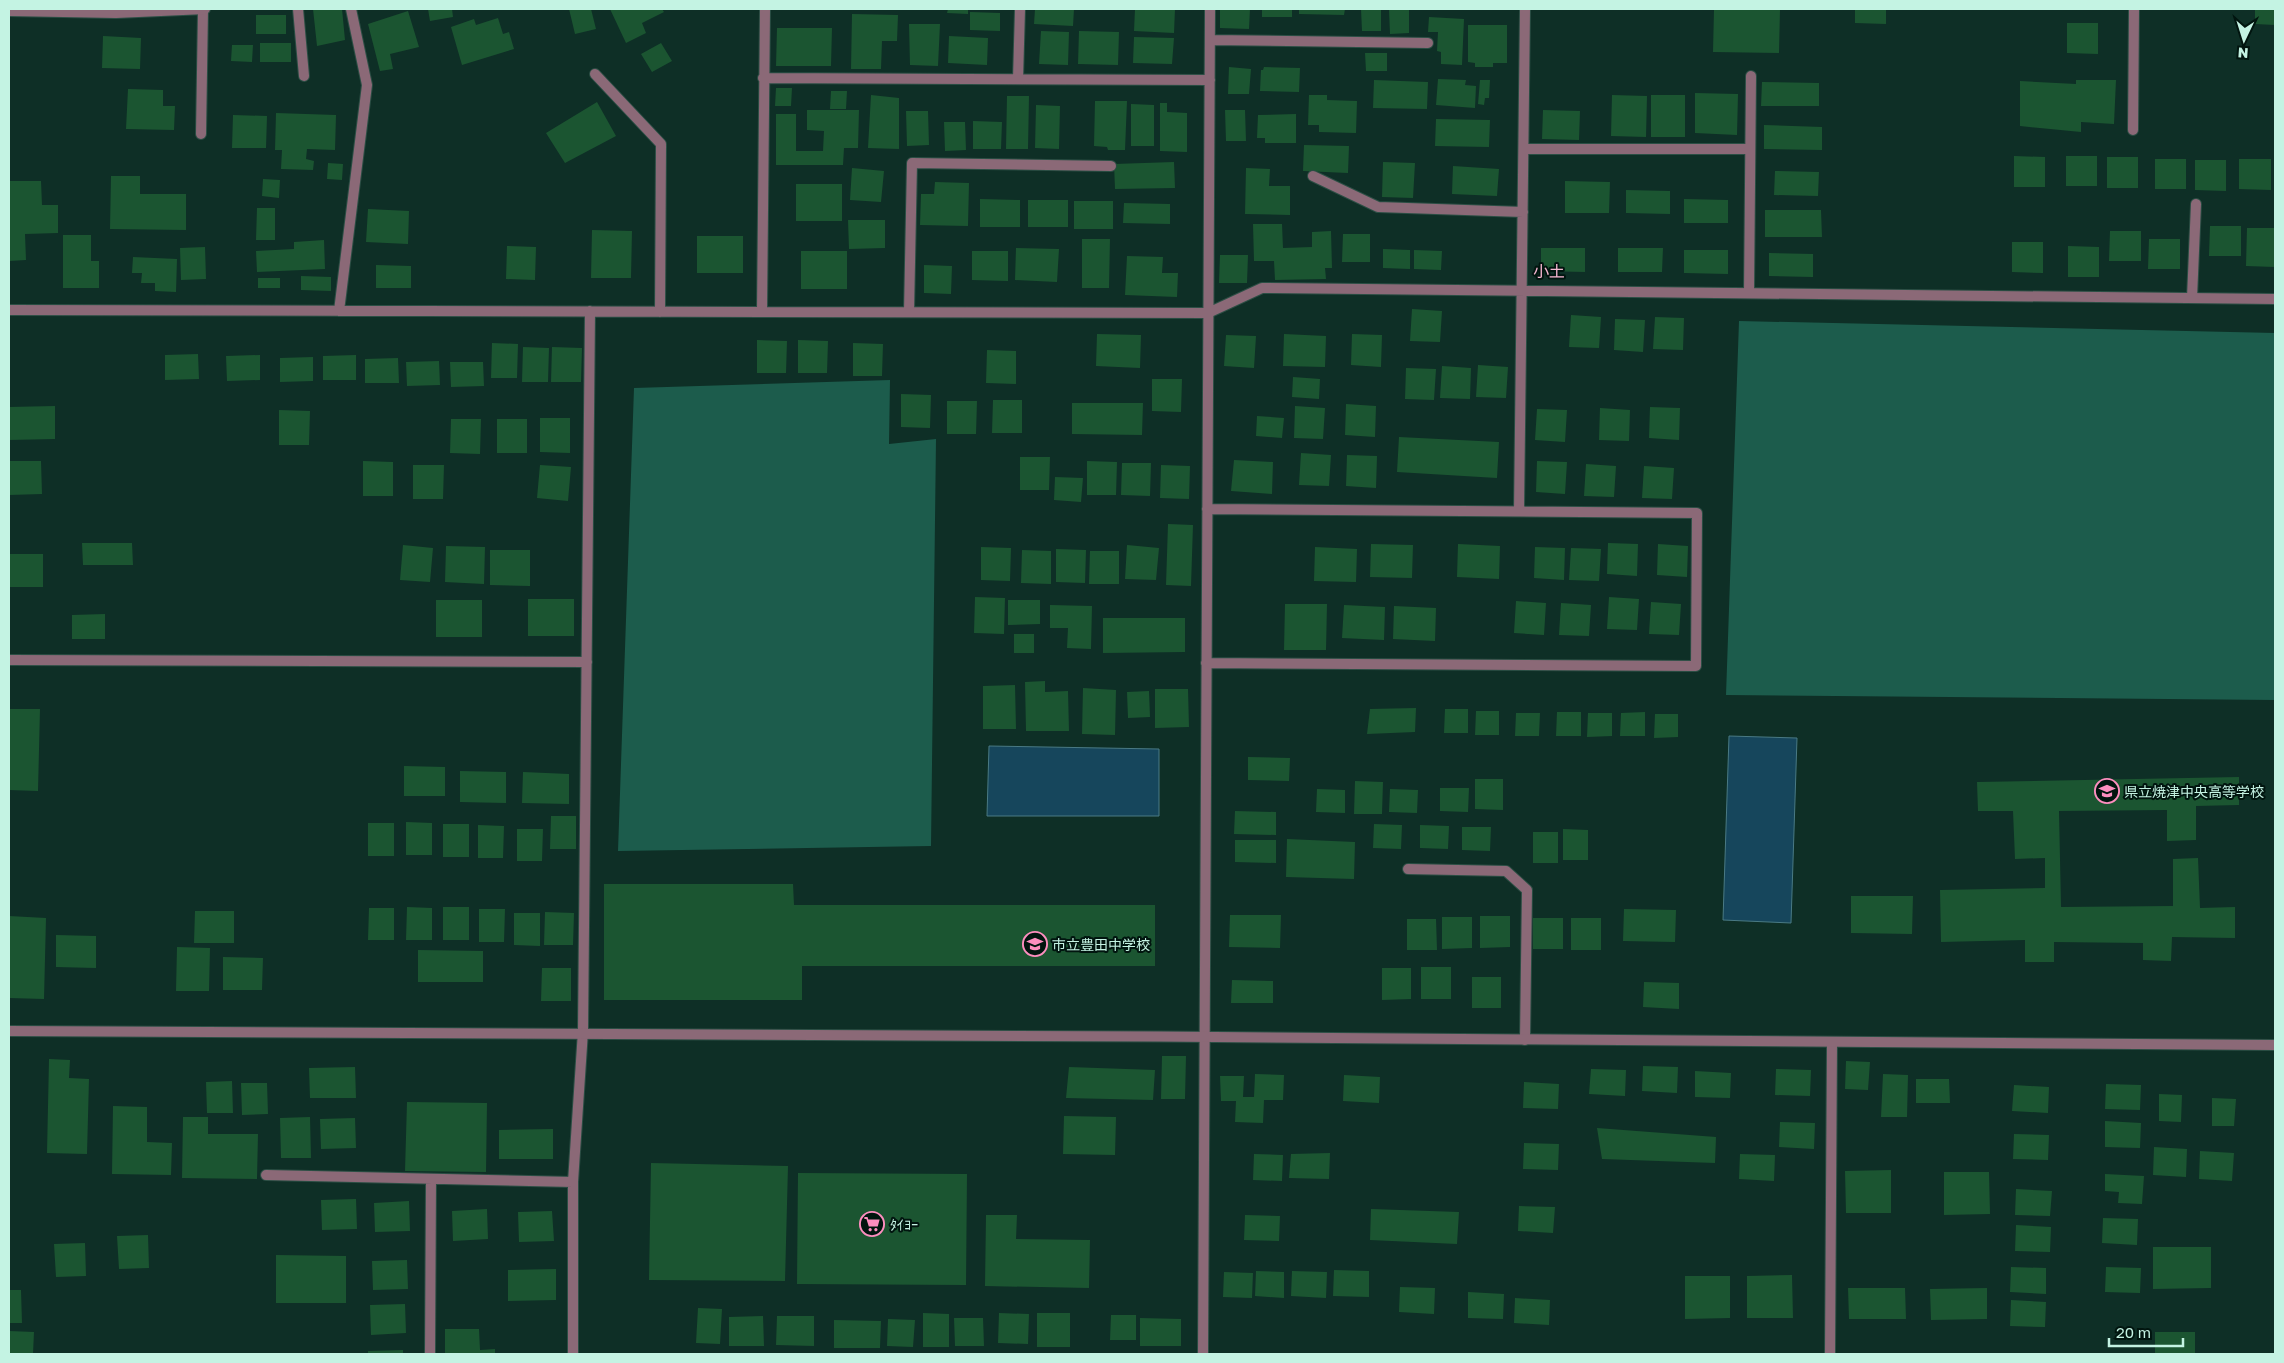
<svg xmlns="http://www.w3.org/2000/svg" width="2284" height="1363" font-family="'Golos Text','Noto Sans JP',sans-serif">
<style>
.green{fill:#1c5c4c}
.water{fill:#16465c;stroke:#4a7a84}
.building{fill:#1b5531}
.lines{fill:none;stroke-linecap:round;stroke-linejoin:round}
.minor-casing{stroke:#2b4e44;stroke-width:12}
.tertiary-casing{stroke:#2b4e44;stroke-width:12}
.minor{stroke:#8b6977;stroke-width:10}
.tertiary{stroke:#8b6977;stroke-width:10}
.labels{text-anchor:middle;dominant-baseline:central;stroke-width:4;stroke-linejoin:round;paint-order:stroke}
.poi-label{font-size:14px;fill:#c4f3e3;stroke:#01150f;text-anchor:start}
.quarter-label{font-size:16px;fill:#f6b7d1;stroke:#01150f}
</style>
<rect width="100%" height="100%" fill="#0e2f26"/>
<path class="green" d="M1739,321L2275,333V700L1726,695Z
M890,380L889,444L936,439L931,846L618,851L634,388Z"/>
<path class="water" d="M1729,736L1797,738L1791,923L1723,920Z
M989,746L1159,749V816H987Z"/>
<path class="building" d="M313,9H342L345,40L317,46Z
M428,9H452L453,17L430,21Z
M569,9H591L596,29L575,34Z
M610,9H662L664,12L642,23L646,33L626,43Z
M948,9H968V14L947,13Z
M1035,9H1074L1073,26L1034,24Z
M1135,9H1175L1174,33L1134,31Z
M1220,9H1250L1249,29L1220,28Z
M1262,9H1292V17H1262Z
M1299,9H1345L1344,15L1299,14Z
M1361,9H1381V31H1362Z
M1389,9H1409V33L1390,34Z
M1714,9L1780,10L1779,53L1713,52Z
M1855,9H1886V24L1855,23Z
M2255,9H2275V25L2255,24Z
M408,11L419,47L390,54L393,69L380,71L368,24Z
M970,12L1000,13V31L970,30Z
M852,14L898,15L897,41H882L881,69H851Z
M256,15H286V34H256Z
M1429,17L1464,19L1462,65L1441,64V52L1437,51L1438,32H1428Z
M498,18L503,34L509,32L514,49L462,65L451,27L474,19L476,25Z
M2067,23H2098V54L2067,53Z
M909,24H940L938,66L910,65Z
M1468,25H1507V63H1493V67H1475V63L1468,62Z
M777,28H832L831,66H776Z
M1041,31L1069,32L1068,65L1039,64Z
M1079,31L1119,32L1118,65L1078,64Z
M103,36L141,38L140,69L102,68Z
M949,36L988,38L987,65L948,63Z
M1134,37L1174,38L1172,64L1133,63Z
M260,43H291V62H260Z
M661,43L672,61L652,72L641,54Z
M232,45H253L252,62L231,61Z
M1365,53H1387V71H1366Z
M1229,67L1251,69L1249,94H1228Z
M1264,67L1300,68L1299,92L1260,91L1261,70H1263Z
M1438,79L1466,80L1465,85L1476,86L1475,108L1436,105Z
M1374,80L1428,82L1427,109L1373,108Z
M1480,80H1490L1489,98H1485L1484,105L1478,104Z
M2076,80H2116L2114,124L2081,122V132L2020,126V81L2076,84Z
M1762,82L1819,83V106H1761Z
M776,88H792L791,106H775Z
M128,89L163,90V106H175L174,130L126,129Z
M831,91H847L846,109H830Z
M1695,93L1738,94L1737,135L1695,133Z
M871,95L899,98V149L868,148Z
M1309,95H1327V100L1357,101L1356,133L1319,132V125H1308Z
M1612,95L1647,96L1646,137L1611,136Z
M1651,95H1685V137H1651Z
M1007,96H1029L1028,149H1006Z
M1095,101H1127L1125,150H1108L1107,147L1094,146Z
M597,102L616,136L565,163L546,133Z
M1160,103H1167V112L1187,113V152L1160,151Z
M1131,104L1154,105V146H1131Z
M1036,105L1060,106L1059,149L1035,148Z
M807,110H859L858,148H844L843,165H776V114H796V151H823L824,131L807,130Z
M1225,110H1245L1246,141H1226Z
M1543,110L1580,111L1579,140L1542,139Z
M906,111H928L929,145L907,146Z
M276,113L336,115L335,150L307,149L306,159L314,161L313,170L281,169L282,150H275Z
M1296,114V143H1265V138H1257L1258,115Z
M233,115L267,116L266,148H232Z
M1436,119L1490,120L1489,147L1435,146Z
M973,121L1002,122L1001,149H973Z
M944,122H965L966,150L945,151Z
M1764,125L1822,127V150L1764,149Z
M1304,145L1349,146L1348,173L1303,171Z
M2014,156L2045,157V187H2014Z
M2066,156H2097V186H2066Z
M2107,157H2138V188H2107Z
M2155,159H2186V189H2155Z
M2239,159H2271V190L2239,189Z
M2195,160H2226V191L2195,190Z
M1174,162L1175,188L1115,189L1114,164Z
M1383,162L1415,163L1413,198L1382,197Z
M328,163L343,164L342,180L327,179Z
M1453,166L1499,169L1497,196L1452,194Z
M852,168L884,171L881,202L850,200Z
M1246,168L1270,169L1269,186H1290V215L1245,214Z
M1775,171L1819,172L1818,196L1774,195Z
M111,176H140V194H186V230L110,229Z
M263,179L280,180L279,198L262,196Z
M9,181H41L42,205H58V233L25,234L26,260L9,261Z
M1565,181L1610,182L1609,213H1565Z
M935,182L969,183L968,226L920,225L921,194H934Z
M796,184H842V221H796Z
M1626,190L1670,191V214L1626,213Z
M980,199L1020,200V227H980Z
M1684,199L1728,200V223H1684Z
M1028,200H1068V227H1028Z
M1074,201H1113V229H1074Z
M1124,203L1170,204V224L1123,223Z
M257,208H275V240H256Z
M368,209L409,211L408,244L366,242Z
M1765,210H1821L1822,237H1765Z
M848,220H885V248L849,249Z
M1253,224H1282L1283,248L1312,247V232L1331,231L1332,268H1325L1326,279L1275,280L1274,261H1254Z
M2210,226H2241V256H2209Z
M2247,228H2275V267L2246,266Z
M592,230L632,231L631,278H591Z
M2110,231H2141V261H2109Z
M1343,234H1370V262H1342Z
M63,235H91V261H99V288H63Z
M697,236H743V273H697Z
M1082,239H1110L1109,288H1082Z
M2149,239H2180V269H2148Z
M324,240L325,269L257,272L256,251L294,249V242Z
M2012,242H2043V273L2012,272Z
M507,246L536,247L535,280L506,279Z
M2068,246L2099,247V277H2068Z
M205,247L206,279L181,280L180,248Z
M1016,248L1059,249L1057,282L1015,280Z
M1541,248H1585V272L1541,271Z
M1618,248H1663L1662,272H1618Z
M1383,249L1410,250V269L1383,268Z
M1414,250L1442,251L1441,270L1414,269Z
M1684,250H1728V274L1684,273Z
M801,251H847V289H801Z
M972,251H1008V281L972,280Z
M1769,253L1813,254V277L1769,276Z
M1220,255H1248L1247,283H1219Z
M1127,256L1163,257L1162,273H1178L1177,297L1125,295Z
M133,257L177,259L176,292L155,291V283H141L142,273H132Z
M376,265L411,266V288H376Z
M924,265L952,266L951,294L924,293Z
M301,276L331,277V291L301,290Z
M258,278H280V288H258Z
M1412,309L1442,311L1440,342L1410,341Z
M1571,315L1601,317L1599,348L1569,347Z
M1655,317L1684,318L1683,350L1653,349Z
M1615,319L1645,320L1643,352L1614,350Z
M1097,334L1141,335L1140,368L1096,366Z
M1284,334L1326,336L1325,367L1283,366Z
M1352,334L1382,335L1381,367L1351,365Z
M1226,335L1256,336L1254,368L1224,366Z
M757,340L787,341L786,373H757Z
M798,340L828,341L827,373H798Z
M492,343L518,344L517,378H491Z
M853,343L883,344L882,376H853Z
M523,347L549,348L548,382H522Z
M552,347L582,348L581,382H551Z
M987,350L1016,351V384L986,383Z
M198,354L199,379L165,380V355Z
M260,355V380L227,381L226,356Z
M356,355V380H323V356Z
M313,357V381L280,382V358Z
M398,358L399,383H365V359Z
M439,361L440,385L407,386L406,362Z
M450,362H483L484,386L451,387Z
M1478,365L1508,367L1506,398L1476,397Z
M1442,366L1471,368L1470,399L1440,398Z
M1406,368L1436,369L1434,400L1405,399Z
M1293,377L1320,379L1319,399L1292,397Z
M1152,379H1182L1181,412L1152,411Z
M901,394L931,395L930,428L901,427Z
M993,400H1022V433H992Z
M947,401H977L976,434H947Z
M1072,403H1143L1142,435L1072,434Z
M1346,404L1376,406L1375,437L1345,435Z
M55,406V439L9,440V407Z
M1295,406L1325,408L1323,439L1294,438Z
M1650,407L1680,408L1679,440L1649,438Z
M1600,408L1630,410L1629,441L1599,440Z
M1537,409L1567,410L1565,442L1535,440Z
M279,410L310,411L309,445H279Z
M1257,416L1284,418L1282,438L1256,436Z
M540,418H570V453L540,452Z
M451,419H481L480,454L450,453Z
M497,419H527V453H497Z
M1399,437L1499,442L1497,478L1397,472Z
M1301,453L1331,455L1329,486L1299,485Z
M1347,455L1377,456L1376,488L1346,486Z
M1020,457H1050L1049,490H1020Z
M1234,460L1273,462L1272,494L1231,491Z
M9,461H41L42,494L9,495Z
M363,461L393,462V496H363Z
M1087,461L1117,462L1116,495H1087Z
M1537,461L1567,462L1565,494L1536,492Z
M1122,463H1151L1150,496L1121,495Z
M1586,464L1616,466L1614,497L1584,496Z
M413,465H444L443,499H413Z
M540,465L571,467L568,501L537,498Z
M1161,465L1190,466L1189,499L1160,498Z
M1644,466L1674,468L1672,499L1642,498Z
M1055,477L1083,478L1081,502L1054,500Z
M1168,524L1193,525L1191,586L1166,585Z
M82,543H132L133,565H83Z
M1608,543L1638,544L1637,576L1607,574Z
M1371,544L1413,545L1412,578L1370,577Z
M1458,544L1500,546L1499,579L1457,577Z
M1658,544L1688,546L1687,577L1657,575Z
M403,545L433,548L430,582L400,580Z
M1127,545L1159,548L1156,580L1125,579Z
M446,546L485,547L484,584L445,582Z
M981,547L1011,548L1010,581L981,580Z
M1315,547L1357,549L1356,582L1314,581Z
M1535,547L1565,548L1564,580L1534,578Z
M1571,548L1601,549L1599,581L1569,580Z
M1056,549L1086,550L1085,583L1056,582Z
M490,550H530V586L490,585Z
M1022,550L1051,551V584L1021,583Z
M1090,551H1119V584H1089Z
M9,554H43V587H9Z
M975,597L1005,598L1004,634L974,633Z
M1609,597L1639,599L1637,630L1607,629Z
M528,599H574V636H528Z
M436,600H482V637H436Z
M1008,600H1040V624L1008,625Z
M1516,601L1546,603L1544,635L1514,633Z
M1651,602L1681,604L1679,635L1649,634Z
M1561,603L1591,605L1589,636L1559,635Z
M1285,604H1327L1326,650H1284Z
M1050,605L1092,606L1091,649L1067,648L1068,628H1050Z
M1344,605L1385,607L1384,640L1342,638Z
M1394,606L1436,608L1435,641L1393,639Z
M105,614V639H72V615Z
M1103,618H1185V652L1103,653Z
M1014,634H1034V653H1014Z
M1045,681V692L1068,691L1069,731H1026L1025,682Z
M1015,685L1016,729H983V686Z
M1083,688L1116,690L1115,735L1082,734Z
M1155,689H1188L1189,727L1155,728Z
M1149,691L1150,717L1128,718L1127,692Z
M1416,708L1415,732L1367,734L1370,709Z
M9,709H40L38,791L9,790Z
M1445,709H1468V733H1444Z
M1476,711H1499V735H1475Z
M1557,712H1581V736H1556Z
M1645,712V736H1620L1621,713Z
M1516,713H1540L1539,736H1515Z
M1588,713H1612V736L1587,737Z
M1655,714H1678V737L1654,738Z
M1248,757L1290,758L1289,781L1248,780Z
M404,766L445,767V796H404Z
M460,771L506,772V803L460,802Z
M523,772L569,774V804L522,803Z
M2239,777V805L2196,806V840L2167,841V810L2059,811L2061,907L2173,906V859L2198,858L2200,908L2235,907V938L2172,937L2171,961L2143,960V943L2054,942V962H2025V940L1941,942L1940,890L2045,888V858L2015,859L2013,811H1978L1977,782Z
M1475,779H1503V810L1475,809Z
M1355,781L1383,782L1382,814H1354Z
M1440,788H1469L1468,812L1440,811Z
M1317,789L1345,790V813L1316,812Z
M1390,789L1418,790L1417,813L1389,812Z
M1235,811L1276,812V835L1234,834Z
M551,816H576V849H550Z
M406,822L432,823V855H406Z
M368,823H394V856H368Z
M443,824H469V857H443Z
M1374,824L1402,825L1401,849L1373,848Z
M478,825L504,826L503,858H478Z
M1420,825L1449,826L1448,849L1420,848Z
M1462,827H1491L1490,851L1462,850Z
M517,829H543L542,861H517Z
M1563,829L1588,830V860H1563Z
M1533,832H1558V863H1533Z
M1287,839L1355,842L1354,879L1286,877Z
M1235,840H1276V863L1235,862Z
M604,884H793L794,905H1155V966H802V1000H604Z
M1851,896H1913L1912,934L1851,933Z
M407,907L432,908V940H406Z
M443,907H469V940H443Z
M369,908H394V940H368Z
M479,909H505L504,942H479Z
M1624,909L1676,910L1675,942L1623,941Z
M195,911H234V943H194Z
M545,912L574,913L573,945H544Z
M514,913H540V946L514,945Z
M1230,915H1281L1280,948L1229,947Z
M9,916L46,918L44,999L9,998Z
M1480,916H1510V947L1480,948Z
M1442,917H1472V948L1442,949Z
M1533,918H1563V949H1533Z
M1571,918H1601V950H1571Z
M1407,919H1436L1437,950H1407Z
M56,935L96,936V968L56,967Z
M177,947L210,948L209,991H176Z
M418,950L483,951V982H418Z
M223,957L263,958L262,990H223Z
M1421,967H1451V999H1421Z
M542,968H571V1001H541Z
M1382,968H1411V999L1382,1000Z
M1472,977H1501V1008H1472Z
M1232,980L1273,981V1003H1231Z
M1644,982L1679,983V1009L1643,1007Z
M1162,1056H1186L1185,1099H1161Z
M49,1059L70,1060L69,1078L89,1079L87,1154L47,1153Z
M1846,1061L1870,1062L1868,1090L1845,1089Z
M1643,1066L1678,1067L1677,1093L1642,1091Z
M355,1067L356,1098H310L309,1068Z
M1069,1067L1155,1070L1153,1100L1066,1098Z
M1591,1069L1626,1070L1625,1096L1589,1094Z
M1776,1069L1811,1070L1810,1096L1775,1095Z
M1695,1071L1731,1073L1730,1098L1695,1097Z
M1255,1074L1284,1075L1283,1100H1264L1263,1123L1235,1122L1236,1101H1221L1220,1076H1244L1243,1097H1254Z
M1883,1074L1908,1075L1907,1117H1881Z
M1344,1075L1380,1077L1379,1103L1343,1101Z
M1916,1079H1949L1950,1103H1916Z
M232,1081L233,1113H207L206,1082Z
M1524,1082L1559,1084L1558,1109L1523,1108Z
M241,1083H267L268,1114L242,1115Z
M2106,1084L2141,1085L2140,1110L2105,1109Z
M2014,1085L2049,1087L2048,1113L2012,1111Z
M2159,1094L2182,1095L2181,1122L2159,1121Z
M2212,1098L2236,1099L2234,1126H2212Z
M407,1102L487,1103L486,1172L405,1171Z
M113,1106L147,1107V1142L172,1143L171,1175L112,1174Z
M1064,1116L1116,1117L1115,1155L1063,1154Z
M183,1117H208V1134H258L257,1179L182,1178Z
M310,1117L311,1158H281L280,1118Z
M355,1118L356,1148L321,1149L320,1119Z
M2105,1121L2141,1123L2140,1148L2105,1147Z
M1780,1122L1815,1123L1814,1149L1779,1147Z
M1597,1128L1716,1137L1715,1163L1602,1159Z
M553,1129V1159H499V1130Z
M2014,1134L2049,1135L2048,1160L2013,1159Z
M1524,1143L1559,1144L1558,1170L1523,1169Z
M2154,1147L2187,1149L2186,1177L2153,1175Z
M2200,1151L2234,1153L2232,1181L2199,1179Z
M1330,1153L1329,1179L1289,1178L1291,1154Z
M1254,1154L1283,1155L1282,1181L1253,1180Z
M1740,1154L1775,1155L1774,1181L1739,1179Z
M651,1163L788,1166L785,1281L649,1280Z
M1891,1170V1213H1846L1845,1171Z
M1944,1172H1989L1990,1214L1944,1215Z
M798,1173L967,1174L966,1285L797,1284Z
M2105,1174L2144,1176L2142,1204L2118,1203L2119,1192L2105,1191Z
M2016,1189L2052,1191L2050,1216L2015,1215Z
M356,1199L357,1229L322,1230L321,1200Z
M409,1201L410,1231L375,1232L374,1203Z
M1519,1206L1555,1207L1553,1233L1518,1231Z
M487,1209L488,1239L453,1241L452,1211Z
M1371,1209L1459,1212L1457,1244L1370,1240Z
M552,1211L554,1241L519,1242L518,1212Z
M986,1215H1017L1016,1239L1090,1240L1089,1288L985,1286Z
M1245,1215L1280,1216L1279,1241L1244,1240Z
M2103,1218L2138,1219L2137,1245L2102,1243Z
M2016,1225L2051,1227L2050,1252L2015,1251Z
M148,1235L149,1268L119,1269L117,1236Z
M85,1243L86,1276L56,1277L54,1244Z
M2153,1247H2211V1288L2153,1289Z
M276,1255L346,1256V1303H276Z
M407,1260L408,1289L373,1290L372,1261Z
M2011,1267L2046,1268V1294L2010,1292Z
M2106,1267L2141,1268L2140,1293L2105,1292Z
M556,1269V1300L508,1301V1270Z
M1334,1270L1369,1271V1297L1333,1296Z
M1256,1271L1284,1272V1298L1255,1296Z
M1292,1271L1327,1272L1326,1298L1291,1296Z
M1224,1272L1253,1273L1252,1298L1223,1297Z
M1792,1275L1793,1318H1747V1276Z
M1685,1276H1730V1318L1685,1319Z
M1400,1287L1435,1288L1434,1314L1399,1312Z
M1848,1288H1905L1906,1319H1849Z
M1987,1288V1319L1931,1320L1930,1289Z
M9,1290H21L22,1323H9Z
M1468,1292L1504,1294L1503,1319L1468,1318Z
M1515,1298L1550,1300L1549,1325L1514,1323Z
M2011,1300L2046,1302L2045,1327L2010,1326Z
M405,1304L406,1333L371,1335L370,1305Z
M698,1308L722,1309L720,1344L696,1343Z
M923,1313L949,1314V1347H923Z
M999,1313L1029,1314L1028,1344L998,1343Z
M1037,1313H1070V1347H1037Z
M1111,1315H1136V1340H1110Z
M763,1316L764,1346H729V1317Z
M777,1316H814V1346L776,1345Z
M954,1318H983L984,1346H955Z
M1140,1318L1181,1319V1346H1140Z
M888,1319L915,1320L913,1347L887,1346Z
M834,1320L881,1321L880,1348H834Z
M445,1329H479L480,1350L495,1349V1354H445Z
M9,1331L34,1332L33,1354H9Z
M2155,1332H2195V1354H2155Z
M403,1350V1354H368V1351Z"/>
<g class="lines">
<defs>
<path id="minor" d="M298,9L304,76
M1210,40L1428,43
M595,74L661,144L660,312
M763,78L1210,80
M1018,79L1020,9
M2133,130L2134,9
M201,134L203,9
M1524,149H1750
M1313,176L1378,207L1523,212
M1749,293L1751,76
M2192,298L2196,204
M9,310L1208,313L1262,288L2275,299
M339,311L367,85L351,9
M762,312L765,9
M909,312L912,163L1111,166
M1519,511L1525,9
M9,660L587,662
M1206,663L1696,666L1697,513L1207,509
M1408,869L1506,871L1527,890L1525,1040
M266,1175L573,1182
M430,1354L431,1179
M573,1354V1182L583,1031L590,311
M1203,1354L1210,9
M1830,1354L1832,1042"/>
<path id="tertiary" d="M9,11L116,13L205,9
M9,1031C764,1032 1520,1040 2275,1045"/>
</defs>
<use href="#minor" class="minor-casing"/>
<use href="#tertiary" class="tertiary-casing"/>
<use href="#minor" class="minor"/>
<use href="#tertiary" class="tertiary"/>
</g>
<defs>
<symbol id="school-ring" viewBox="-11 -11 22 22"><circle r="9.5" fill="#01150f" stroke="#fd8ebf" stroke-width="1.5"/><path d="M0-5L7-2L0 1L-7-2ZM-4 1L0 2.5L4 1V4Q0 6-4 4Z" fill="#fd8ebf"/></symbol>
<symbol id="supermarket-ring" viewBox="-11 -11 22 22"><circle r="9.5" fill="#01150f" stroke="#fd8ebf" stroke-width="1.5"/><path d="M-6-5.5h2.5l.6 2H6L4.5 2H-2.5L-4.4-4H-6ZM-1.5 3.2a1.3 1.3 0 1 0 .1 0ZM3 3.2a1.3 1.3 0 1 0 .1 0Z" fill="#fd8ebf"/></symbol>
</defs>
<g fill-rule="evenodd">
<use href="#school-ring" x="2093" y="777" width="28" height="28"/>
<use href="#school-ring" x="1021" y="930" width="28" height="28"/>
<use href="#supermarket-ring" x="858" y="1210" width="28" height="28"/>
</g>
<g class="labels">
<g class="poi-label">
<text x="2124" y="791">県立焼津中央高等学校</text>
<text x="1052" y="944">市立豊田中学校</text>
<text x="890" y="1224">ﾀｲﾖｰ</text>
</g>
<g class="quarter-label">
<text x="1549" y="271">小土</text>
</g>
</g>
<rect width="2284" height="1363" fill="none" stroke="#c4f3e3" stroke-width="20"/>
<g transform="translate(2244 40) rotate(184)" stroke="#01150f" stroke-width="4" paint-order="stroke">
<path d="M0-4L9 19L0 12L-9 19Z" fill="#c4f3e3"/>
<text y="-8" font-size="14" font-weight="bold" text-anchor="middle" fill="#c4f3e3">N</text>
</g>
<path d="M2109 1338v8h74v-8" fill="none" stroke="#c4f3e3" stroke-width="2.5"/>
<text x="2116" y="1338" font-size="15" fill="#c4f3e3" stroke="#01150f" stroke-width="4" paint-order="stroke">20 m</text>
</svg>
